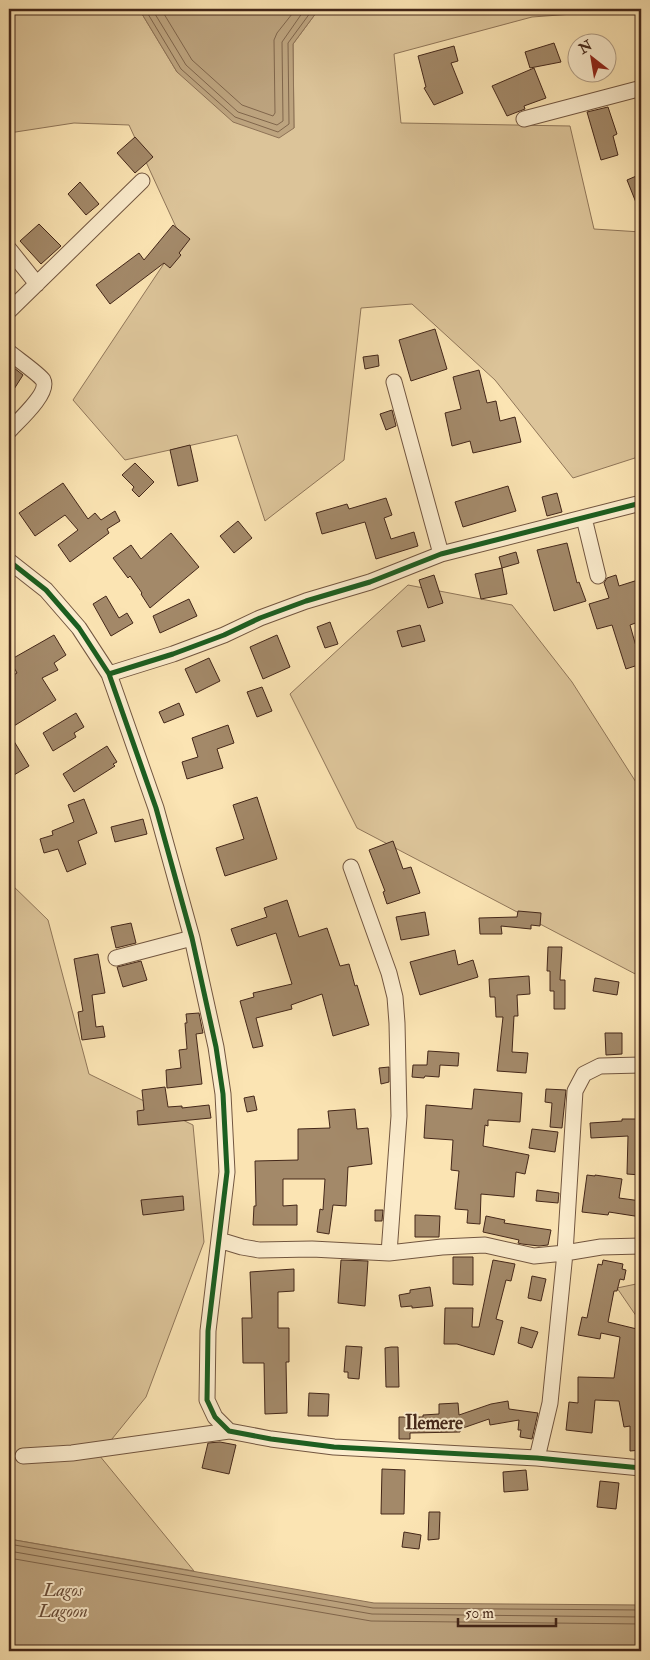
<svg xmlns="http://www.w3.org/2000/svg" width="650" height="1660" font-family="'IM FELL Double Pica',serif">
<style>
.green{fill:#dcc499;stroke:#907659}
.water{fill:#bda47f;stroke:#8d7256}
.lines{fill:none;stroke-linecap:round;stroke-linejoin:round}
.shore{stroke:#80664c;stroke-width:1}
.building{fill:#a38969;stroke:#442719}
.street-casing{stroke:#725640;stroke-width:17}
.street{stroke:#fcedce;stroke-width:15}
.cycleway-casing{stroke:#fcedce;stroke-width:8}
.cycleway{stroke:#1b5e20;stroke-width:5}
.labels{text-anchor:middle;dominant-baseline:central;stroke-width:4;stroke-linejoin:round;paint-order:stroke}
.water-label{font-size:18px;font-style:italic;fill:#684c38;stroke:#fcedce}
.quarter-label{font-size:19px;font-weight:bold;fill:#442719;stroke:#fcedce}
</style>
<rect width="100%" height="100%" fill="#fbe4b3"/>
<filter id="stains"><feTurbulence type="fractalNoise" baseFrequency=".004" numOctaves="4"/><feColorMatrix values="0 0 0 0 .2 0 0 0 0 .09 0 0 0 0 .02 0 0 0 .5 -.17"/></filter>
<radialGradient id="worn" r=".72"><stop offset=".6" stop-color="#630" stop-opacity="0"/><stop offset="1" stop-color="#630" stop-opacity=".3"/></radialGradient>
<path class="green" d="M9,9H139L177,72L294,128L293,44L319,9H641L532,17L394,54L401,123L570,126L594,229L641,232V456L573,478L495,380L412,304L361,308L344,460L265,521L237,435L125,460L73,400L181,238L129,125L74,123L9,133Z
M408,585L512,605L572,682L641,790V977L357,828L290,694Z
M9,882L48,920L89,1074L193,1125L204,1242L146,1397L99,1455L194,1571L9,1539Z
M641,1283V1323L617,1288Z"/>
<path class="water" d="M139,9H319L293,44L294,128L279,138L233,122L177,72Z
M9,1539L374,1603L641,1605V1651H9Z"/>
<g class="lines">
<path class="shore" d="M145,9L181,69L235,117L278,132L289,124L288,43L313,9
M152,9L186,65L238,112L277,125L283,121L282,42L305,9
M161,9L192,60L242,105L273,116L275,113L274,40L277,33L296,9
M9,1544L373,1608L641,1610
M9,1551L372,1614L641,1617
M9,1558L371,1621L641,1624"/>
</g>
<path class="building" d="M554,43L561,62L530,68L525,52Z
M454,46L458,61L451,63L463,93L434,105L424,88L426,87L418,56Z
M534,68L546,98L524,106L525,109L507,116L492,86Z
M608,107L617,134L613,136L618,155L601,160L587,112Z
M135,137L153,157L135,173L117,153Z
M641,174V215L627,180Z
M80,182L99,204L86,215L68,194Z
M39,224L61,246L41,264L20,241Z
M173,225L190,239L179,253L181,255L170,268L164,263L110,304L96,285L139,253L144,260Z
M435,329L447,369L411,381L399,340Z
M378,355L379,366L365,369L363,357Z
M9,364L23,375L9,397Z
M479,370L487,403L496,401L500,421L515,417L521,442L473,453L470,441L452,446L445,413L461,409L453,377Z
M392,410L396,426L386,430L380,414Z
M190,445L198,481L178,486L170,450Z
M135,463L154,482L139,497L132,490L134,487L122,475Z
M63,483L88,519L95,513L101,520L115,511L120,521L107,529L109,533L70,562L58,545L78,530L65,515L35,536L19,513Z
M508,486L516,511L463,527L455,502Z
M557,493L562,512L547,516L542,497Z
M386,498L392,515L384,518L391,539L414,532L418,546L376,559L365,522L322,534L316,513L347,504L349,509Z
M238,521L252,538L234,553L220,536Z
M171,533L199,567L150,608L141,594L142,593L130,576L128,578L113,558L131,545L141,559Z
M567,543L577,583L579,582L586,601L554,611L537,550Z
M516,552L519,563L502,568L499,557Z
M502,568L507,594L481,599L475,574Z
M434,575L443,603L428,608L419,580Z
M616,575L619,586L641,579V621L630,625L641,664L626,669L612,625L597,629L589,604L609,598L604,583L607,578Z
M106,596L119,618L127,613L133,623L111,636L93,604Z
M189,599L197,616L160,633L153,616Z
M330,622L338,644L325,648L317,627Z
M420,625L425,641L402,647L397,631Z
M54,635L66,655L54,663L58,670L42,678L56,700L9,729V678L17,673L10,660Z
M277,635L290,667L263,679L250,647Z
M209,658L220,681L196,693L185,669Z
M262,687L272,711L257,717L247,692Z
M179,703L184,715L164,723L159,712Z
M76,713L84,727L74,733L76,737L53,751L43,733Z
M228,725L234,743L217,749L223,768L187,779L182,762L198,757L192,738Z
M9,733L29,766L9,778Z
M107,746L117,762L113,764L115,766L74,792L63,774Z
M257,797L277,859L225,876L216,848L244,839L233,805Z
M84,799L97,833L78,841L86,864L67,872L58,849L44,853L40,839L53,835L52,831L74,822L68,805Z
M143,819L147,834L115,842L111,827Z
M393,841L403,869L411,867L420,893L387,904L383,892L385,891L369,850Z
M287,900L299,937L327,928L340,966L349,964L355,986L357,985L369,1025L333,1036L322,994L291,1005L292,1009L256,1018L263,1046L253,1048L240,1001L254,997L253,993L292,984L276,933L237,946L231,929L267,917L264,908Z
M518,911L541,913L540,926L531,925V929L501,926L502,934H480L479,918L517,917Z
M425,912L429,935L401,940L396,917Z
M131,923L136,943L116,948L111,927Z
M548,947H562L560,980H565V1009H554V991H550V971H547Z
M455,950L458,965L473,960L478,977L420,995L410,962Z
M98,954L105,993L92,995L96,1027L103,1026L105,1037L82,1040L78,1012L83,1011L74,959Z
M141,961L147,980L123,987L117,967Z
M529,976L530,994L517,995L518,1016H514L512,1052L528,1053L526,1073L497,1071L503,1017H496L495,997H490L489,979Z
M595,978L619,982L617,995L593,991Z
M199,1013L203,1033L196,1034L202,1084L167,1088L166,1070L181,1068L179,1050L187,1049L185,1023H187L186,1014Z
M605,1033H622V1054L606,1055Z
M428,1051L459,1053L458,1066L440,1065L439,1077L425,1076L424,1078L412,1077L413,1065H427Z
M389,1067V1082L381,1084L379,1068Z
M165,1087L168,1107L182,1106V1108L209,1105L211,1118L138,1125L137,1111L144,1110L142,1090Z
M474,1089L522,1093L520,1122L488,1120V1126L485,1125L483,1146L529,1155L525,1174L516,1172L514,1197L481,1194L480,1224L467,1223L468,1210L455,1209L459,1171L451,1170L453,1140L424,1138L426,1105L472,1109Z
M546,1089L566,1090L562,1128L550,1127L552,1103L545,1102Z
M254,1096L257,1110L247,1112L244,1098Z
M355,1109L357,1129L368,1128L372,1164L348,1167L346,1206L333,1205L329,1234L317,1232L320,1209L323,1210L325,1179H283V1206L297,1205V1225H253L254,1206H256L255,1161L298,1160V1129L330,1128L328,1111Z
M622,1119H641V1175L627,1174L628,1136L591,1138L590,1123L622,1121Z
M532,1129L558,1132L555,1152L529,1148Z
M587,1175L595,1176V1175L622,1179L619,1198L641,1201V1217L609,1212L608,1215L582,1212Z
M537,1190L559,1193L558,1203L536,1201Z
M183,1196L184,1210L143,1215L141,1200Z
M375,1210H383L382,1221H375Z
M415,1215L440,1216L439,1237H415Z
M486,1216L505,1220L504,1223L551,1230L548,1245L539,1246L522,1244L518,1243L519,1240L483,1232Z
M453,1257H473V1285L453,1284Z
M341,1260L368,1261L365,1306L338,1303Z
M493,1260L515,1264L511,1281L506,1280L496,1319L503,1321L494,1355L457,1344H444L445,1308H473L472,1327H479Z
M603,1260L623,1264L622,1269L626,1270L624,1280L620,1279L617,1291H614L608,1322L641,1330V1341L636,1377L641,1404V1450L630,1451V1426L624,1427L619,1401L595,1400L592,1433L566,1430L569,1402L578,1403V1377L614,1378L620,1337L601,1333L600,1339L578,1335L582,1317L587,1318L598,1264L602,1265Z
M294,1269V1291L278,1292V1328H289V1362H286L287,1413L265,1414L264,1363H243L242,1318H252L250,1272Z
M532,1276L546,1279L541,1301L528,1298Z
M430,1287L433,1306L412,1308V1306L401,1307L399,1295L410,1293V1290Z
M521,1327L538,1332L532,1348L518,1343Z
M346,1346L362,1347L359,1379L348,1378V1372H344Z
M391,1347H398L399,1387H386L385,1348Z
M309,1393L329,1394L328,1416H308Z
M508,1401L509,1409L538,1413L532,1439L520,1437L521,1430H518L519,1420L490,1425L489,1419L460,1429V1432L410,1433V1439H399V1417H423V1415L439,1414V1404L458,1403L459,1415L491,1404Z
M220,1442L236,1445L229,1474L202,1468L208,1443Z
M382,1469L405,1470L404,1514H381Z
M526,1470L528,1490L504,1492L503,1472Z
M600,1481L619,1483L616,1509L597,1507Z
M429,1512H440L439,1539L428,1540Z
M404,1532L421,1535L419,1549L402,1547Z"/>
<g class="lines">
<defs>
<path id="street" d="M524,119L638,89L641,91
M9,249L37,284
M9,311L142,181
M9,352C16,358 39,374 43,380C50,393 17,422 9,431
M394,382L441,554
M584,518L598,576
M9,561L46,590L79,628L109,674L156,808L192,938L216,1047L223,1094L227,1172L208,1331L207,1400L215,1417L229,1431L271,1439L334,1447L537,1458L641,1468
M109,674L173,654L224,635L260,618L306,601L370,582L441,554L641,503
M351,867L389,973L395,997L397,1023L399,1116L389,1253
M116,958L192,938
M219,1240L242,1247L259,1250L312,1249L389,1253L442,1247L485,1245L534,1256L565,1253L601,1247L641,1246
M23,1456L72,1453L229,1431
M537,1458L550,1403L565,1253L575,1091L584,1074L600,1066L641,1065"/>
</defs>
<use href="#street" class="street-casing"/>
<use href="#street" class="street"/>
<defs>
<path id="cycleway" d="M9,561L46,590L79,628L109,674L156,808L192,938L216,1047L223,1094L227,1172L208,1331L207,1400L215,1417L229,1431L271,1439L334,1447L537,1458L641,1468
M109,674L173,654L224,635L260,618L306,601L370,582L441,554L641,503"/>
</defs>
<use href="#cycleway" class="cycleway-casing"/>
<use href="#cycleway" class="cycleway"/>
</g>
<g class="labels">
<g class="water-label">
<text x="63" y="1590">Lagos<tspan x="63" dy="21">Lagoon</tspan></text>
</g>
<g class="quarter-label">
<text x="434" y="1423">Ilemere</text>
</g>
</g>
<rect width="650" height="1660" fill="none" stroke="#fbe4b3" stroke-width="30"/>
<rect x="10" y="10" width="630" height="1640" fill="none" stroke="#442719" stroke-width="2.5"/>
<rect x="15" y="15" width="620" height="1630" fill="none" stroke="#442719"/>
<g transform="translate(592 58) rotate(329)"><circle r="24" fill="#fcedce" stroke="#b29e86"/>
<path d="M0-4L9 19L0 12L-9 19Z" fill="#8f2418"/>
<text y="-8" font-size="14" font-weight="bold" text-anchor="middle" fill="#442719">N</text>
</g>
<path d="M458 1618v8h98v-8" fill="none" stroke="#442719" stroke-width="2.5"/>
<text x="465" y="1618" font-size="15" fill="#442719" stroke="#fcedce" stroke-width="4" paint-order="stroke">50 m</text>
<rect width="100%" height="100%" filter="url(#stains)"/>
<rect width="100%" height="100%" fill="url(#worn)"/>
</svg>
